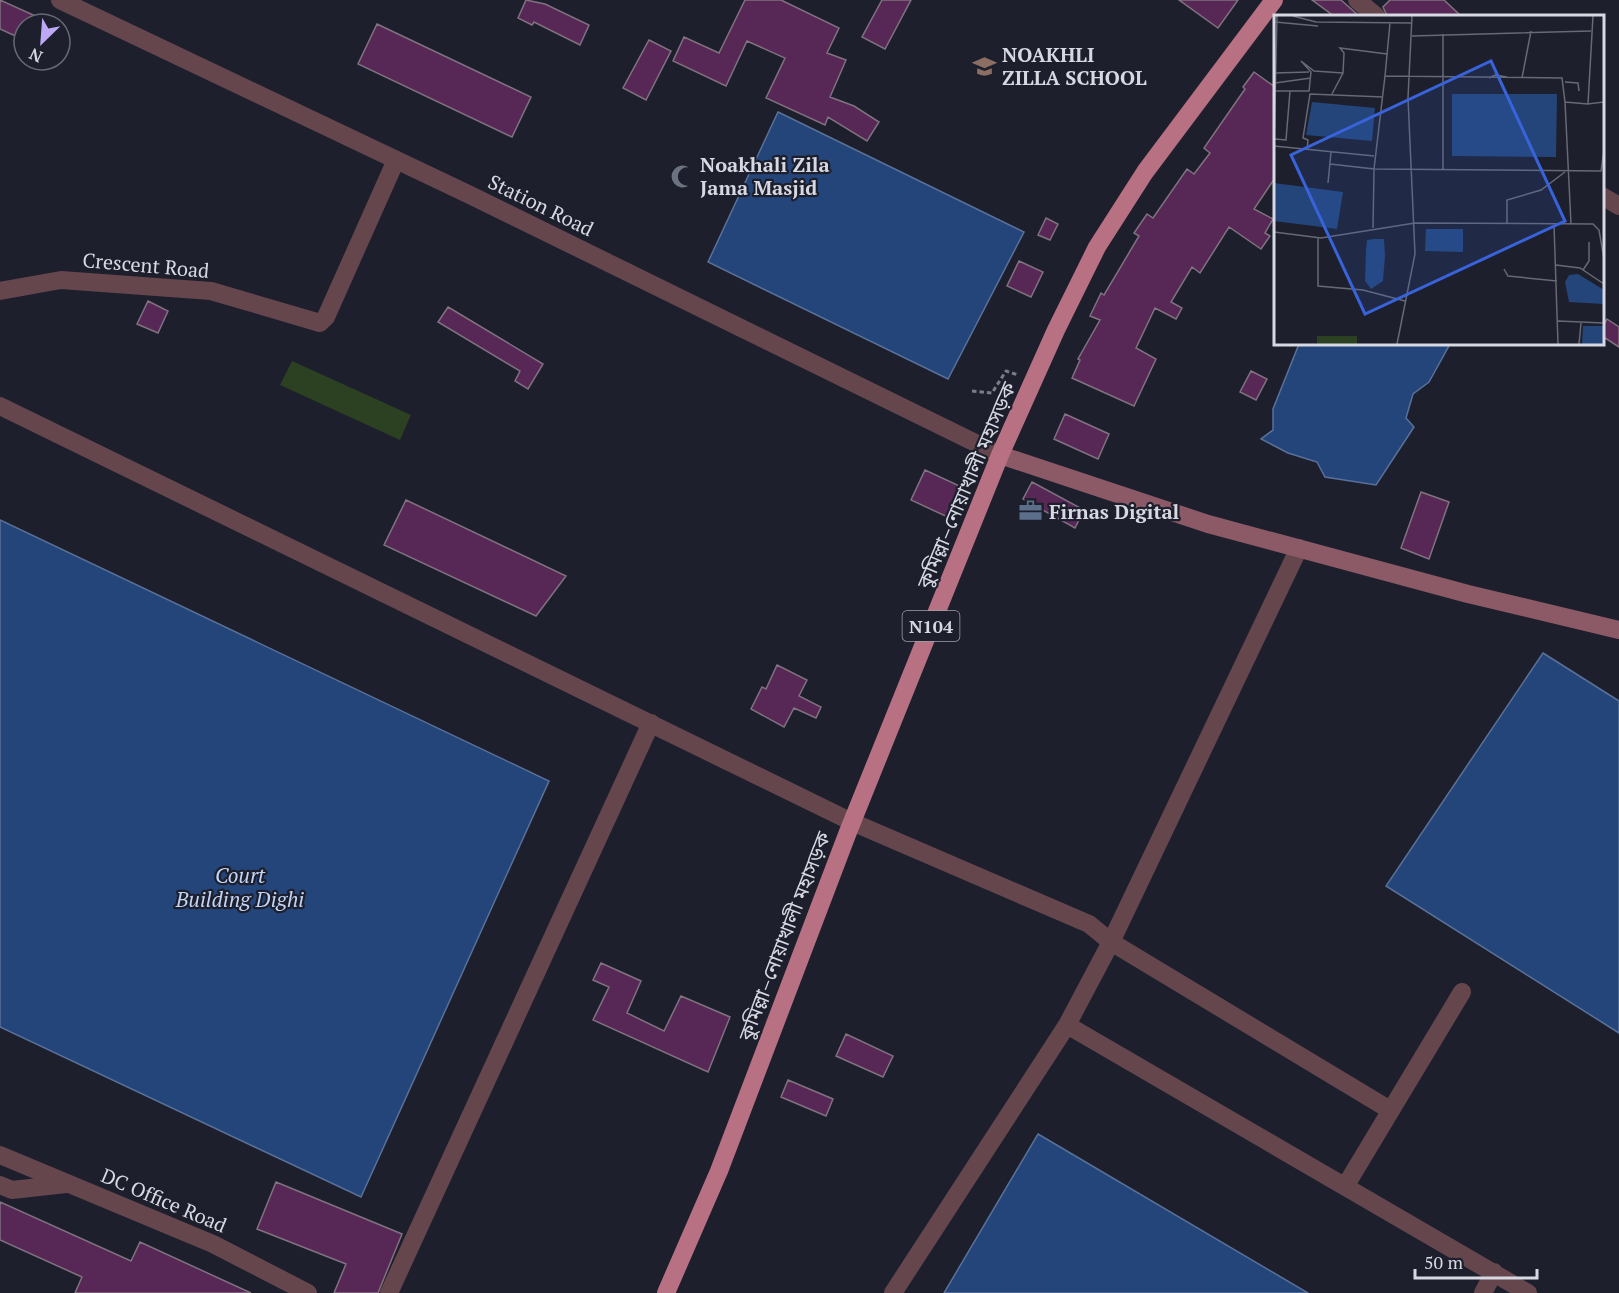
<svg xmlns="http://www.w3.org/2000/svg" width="1619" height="1293" font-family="'PT Serif','Noto Sans Bengali',serif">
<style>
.green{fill:#2b4121}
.water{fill:#24457a;stroke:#5a7199;stroke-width:1.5}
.building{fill:#572756;stroke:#80727f;stroke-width:1.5}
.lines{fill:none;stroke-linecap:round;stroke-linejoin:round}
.path{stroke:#7a7c88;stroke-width:3;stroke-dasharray:4.5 3;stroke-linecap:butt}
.minor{stroke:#65464d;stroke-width:18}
.tertiary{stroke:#65464d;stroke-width:18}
.secondary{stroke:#8c5a66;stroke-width:18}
.trunk{stroke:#b87182;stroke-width:18}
.labels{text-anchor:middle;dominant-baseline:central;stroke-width:4.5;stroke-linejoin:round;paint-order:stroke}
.shield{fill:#1d1f2d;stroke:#9fa1ac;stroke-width:1.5}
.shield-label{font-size:18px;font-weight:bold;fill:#d7d9e2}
.poi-label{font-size:20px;font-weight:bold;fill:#d7d9e2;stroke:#1d1f2d;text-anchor:start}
.street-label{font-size:20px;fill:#d7d9e2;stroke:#1d1f2d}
.water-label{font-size:21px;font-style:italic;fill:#c1d6f7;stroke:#1d1f2d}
.inset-road{fill:none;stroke:#676975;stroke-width:1.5}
.view{fill:#3963da;fill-opacity:0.15;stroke:#3963da;stroke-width:3}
.inset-edge{fill:none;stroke:#d7d9e2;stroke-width:3}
</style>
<rect width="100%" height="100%" fill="#1d1f2d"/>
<path class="green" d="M292,361L411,415L400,440L280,385Z"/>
<path class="water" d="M778,112L1024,232L948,379L708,262Z
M1299,344H1450L1429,382L1413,394L1406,418L1414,427L1376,485L1325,477L1317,462L1288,453L1261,439L1273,430V409Z
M0,520L549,781L361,1197L0,1027Z
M1543,653L1619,701V1033L1386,886Z
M1038,1134L1308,1293H944Z"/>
<path class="building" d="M0,0L53,24H24V40L0,29Z
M526,0L545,4L589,25L580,45L534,22L532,25L518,18Z
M745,0H781L839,28L827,53L846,60L830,97L854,106L879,122L867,141L828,117L825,125L766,98L785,58L747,41L726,86L673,61L684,37L719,53Z
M882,0H911L885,49L862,37Z
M1179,0H1238L1218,28Z
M1312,0H1341L1359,16H1334Z
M1390,0H1444L1461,16H1387L1383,7Z
M377,24L531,97L512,137L358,64Z
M649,40L671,51L646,100L623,88Z
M1254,72L1275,87V178L1254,209L1273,219L1265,233L1270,236L1261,249L1229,227L1200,273L1192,267L1171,302L1182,308L1176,319L1155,308L1136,348L1156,359L1134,406L1072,378L1080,360L1078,359L1100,320L1090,316L1101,293L1104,295L1139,236L1134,233L1147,214L1153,218L1187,169L1194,174L1210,153L1204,148L1245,89L1243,87Z
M1046,218L1058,224L1050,240L1038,235Z
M1019,261L1043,272L1031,297L1007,286Z
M148,301L168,311L158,333L137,324Z
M448,307L543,364L528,389L515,381L520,371L438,322Z
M1607,319L1619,327V347L1602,336V327Z
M1251,371L1267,379L1256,400L1240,392Z
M1065,414L1109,434L1098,459L1054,439Z
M925,470L966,489L952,519L911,500Z
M1032,482L1084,510L1075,528L1023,499Z
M1421,492L1449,502L1429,559L1401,548Z
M406,500L566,576L536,616L384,545Z
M777,665L807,680L799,696L821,707L816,718L794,708L784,727L751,709L762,687L766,689Z
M601,963L641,981L627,1013L664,1031L681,996L730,1017L708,1072L593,1020L609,987L593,980Z
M846,1034L893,1056L883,1077L836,1056Z
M788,1080L833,1099L826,1116L781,1097Z
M276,1182L402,1234L378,1293H334L346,1264L257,1229Z
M0,1202L131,1261L140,1242L251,1293H75L82,1277L0,1240Z"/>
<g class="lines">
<path class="path" d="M972,391L992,393L1006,371L1018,375"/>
<path class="minor" d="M1357,0L1376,16
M1602,196L1619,206
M0,291L61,280L211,291L320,323L326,317L396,160
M0,406L852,822L1089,924L1111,942L1067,1025L893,1293
M1299,548L1111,942L1390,1110
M1067,1025L1528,1293
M0,1155L213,1244L308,1293
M0,1185L12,1190L66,1184
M1346,1185L1462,992
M389,1293L651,723
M1483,1293L1494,1272"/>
<path class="tertiary" d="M60,0L470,195L1000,455"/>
<path class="secondary" d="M1000,455L1208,524L1468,594L1619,630"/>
<path class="trunk" d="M666,1293L719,1171L848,832L1000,455L1056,330L1097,247L1145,172L1274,0"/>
</g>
<defs>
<symbol id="school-bare" viewBox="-9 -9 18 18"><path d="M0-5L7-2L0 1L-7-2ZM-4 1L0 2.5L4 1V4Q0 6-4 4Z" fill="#8d6e63" stroke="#1d1f2d" stroke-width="2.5" paint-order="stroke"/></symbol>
<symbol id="mosque-bare" viewBox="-9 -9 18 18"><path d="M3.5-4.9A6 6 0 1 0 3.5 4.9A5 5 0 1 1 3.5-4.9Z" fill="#6b7280" stroke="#1d1f2d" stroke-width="2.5" paint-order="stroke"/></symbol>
<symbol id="office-bare" viewBox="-9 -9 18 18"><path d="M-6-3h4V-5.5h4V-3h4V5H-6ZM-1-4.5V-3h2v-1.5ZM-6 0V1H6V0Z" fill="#5c6f8a" stroke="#1d1f2d" stroke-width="2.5" paint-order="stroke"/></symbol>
</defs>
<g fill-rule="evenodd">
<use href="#school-bare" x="968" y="50" width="33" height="33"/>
<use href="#mosque-bare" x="666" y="160" width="33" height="33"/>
<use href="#office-bare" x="1014" y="494" width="33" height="33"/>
</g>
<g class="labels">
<rect class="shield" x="902.5" y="611" width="57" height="30" rx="4.5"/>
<g class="shield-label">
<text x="931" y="626">N104</text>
</g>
<g class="poi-label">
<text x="1002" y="54">NOAKHLI<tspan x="1002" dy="23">ZILLA SCHOOL</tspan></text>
<text x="700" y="164">Noakhali Zila<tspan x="700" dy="23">Jama Masjid</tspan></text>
<text x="1049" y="511">Firnas Digital</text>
</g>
<g class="street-label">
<text transform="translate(541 205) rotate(26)">Station Road</text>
<text transform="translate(146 265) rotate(5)">Crescent Road</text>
<text transform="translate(966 485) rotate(-67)">কুমিল্লা–নোয়াখালী মহাসড়ক</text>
<text transform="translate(784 936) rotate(-69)">কুমিল্লা–নোয়াখালী মহাসড়ক</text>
<text transform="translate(164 1200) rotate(23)">DC Office Road</text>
</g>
<g class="water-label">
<text x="240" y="875">Court<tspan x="240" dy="24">Building Dighi</tspan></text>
</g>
</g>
<g transform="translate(1274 15)">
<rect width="330" height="330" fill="#1d1f2d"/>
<path d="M43,321H83V329H43Z" fill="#2b4121"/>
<path d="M178,79H283L282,142L178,141ZM38,87L101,93L98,126L32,120ZM0,168L69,177L63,214L0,206ZM152,214H189V237L151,236ZM100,224H110L111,241L109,266L97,274L91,266L92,235L93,225ZM304,259L330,275V289L295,287L291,267L295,260ZM309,311H330V329H308Z" fill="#24457a"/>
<path class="inset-road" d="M19,1L42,7L137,8M319,1L314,89L330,87M1,7L44,11M116,8L111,61L288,63L291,87L314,89M169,19V154M138,21L317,16M1,58L35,57M111,61L100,154L327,156L330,135M215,63L221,60L233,62M248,63L257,16M291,67L304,68L305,76M1,68L37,63M0,76H35L37,57L27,46L40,56L69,58M58,79L69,58L70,38L66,33L113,39M291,87L297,209M1,124L12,125L16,76M0,131L100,141M33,135L34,125L29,123L36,79L109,82M0,136L3,1M56,149L100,154L99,213M54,168L57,137M141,208L319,209L325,215L330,244M233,209V185L267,175L291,157M280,210L284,329M0,217L47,223L141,208M44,223V271L89,275L131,286M282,250L306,253L330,269M230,254L234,261L283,266M309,255L315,246V227M284,306L330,308M123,329L141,239L134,83L138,1M305,329L307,308"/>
<path class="view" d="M217,46L291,206L91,299L17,140Z"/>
<rect width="330" height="330" class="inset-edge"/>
</g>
<g transform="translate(42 42) rotate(205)"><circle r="28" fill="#1d1f2d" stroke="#676975" stroke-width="1.5"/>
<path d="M0-4.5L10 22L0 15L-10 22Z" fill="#bea9f4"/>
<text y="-9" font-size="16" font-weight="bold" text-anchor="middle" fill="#d7d9e2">N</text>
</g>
<path d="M1415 1269v9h122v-9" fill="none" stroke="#d7d9e2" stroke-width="3"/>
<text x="1424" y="1269" font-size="18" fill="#d7d9e2" stroke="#1d1f2d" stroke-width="4.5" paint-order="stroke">50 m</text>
</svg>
